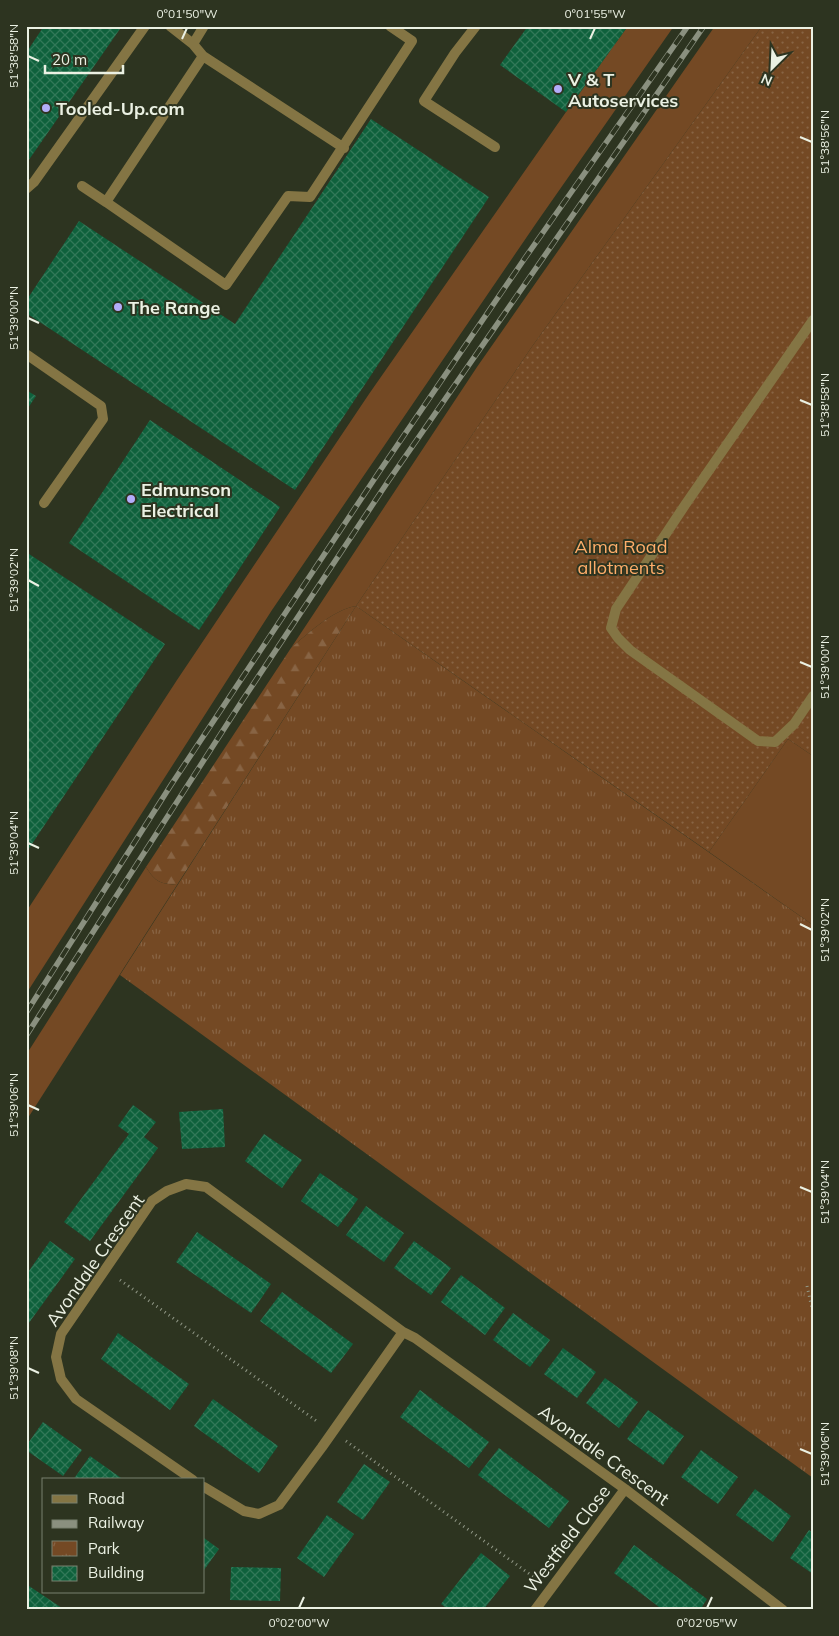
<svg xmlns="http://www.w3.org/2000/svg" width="839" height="1636" font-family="Mulish,sans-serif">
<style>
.grass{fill:#744924}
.forest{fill:url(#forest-firs)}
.park{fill:url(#park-tufts)}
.garden{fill:url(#garden-dots)}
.building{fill:url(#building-cross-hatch)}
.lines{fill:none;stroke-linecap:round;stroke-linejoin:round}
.path{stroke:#929988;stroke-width:3;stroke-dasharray:1 4;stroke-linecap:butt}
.lane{stroke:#847544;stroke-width:10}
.street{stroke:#847544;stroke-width:10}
.rail-casing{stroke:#8a907f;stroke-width:5.5}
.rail{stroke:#2d3420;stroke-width:4;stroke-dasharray:11;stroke-linecap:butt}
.ticks{fill:none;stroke:#ebf1e3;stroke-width:2}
.poi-dot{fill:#b3adf9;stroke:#2d3420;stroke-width:2}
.labels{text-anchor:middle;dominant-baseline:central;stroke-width:4;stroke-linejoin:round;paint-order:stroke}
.poi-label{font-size:18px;font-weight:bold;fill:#ebf1e3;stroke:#2d3420;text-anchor:start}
.park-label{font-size:18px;fill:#fead6a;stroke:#2d3420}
.street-label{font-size:18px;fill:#ebf1e3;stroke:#2d3420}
.neatline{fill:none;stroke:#ebf1e3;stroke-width:2}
.ticks-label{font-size:12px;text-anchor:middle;fill:#ebf1e3}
</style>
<defs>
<pattern id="forest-firs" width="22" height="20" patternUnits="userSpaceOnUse" patternTransform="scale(1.25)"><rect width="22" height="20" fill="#744924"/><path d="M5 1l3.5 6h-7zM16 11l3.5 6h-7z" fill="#886444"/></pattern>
<pattern id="park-tufts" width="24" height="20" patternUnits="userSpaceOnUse" patternTransform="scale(1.25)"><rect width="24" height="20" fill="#744924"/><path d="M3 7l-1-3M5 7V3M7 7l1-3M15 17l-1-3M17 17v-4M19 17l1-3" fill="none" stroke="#886444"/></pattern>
<pattern id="garden-dots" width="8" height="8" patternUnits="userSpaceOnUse" patternTransform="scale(1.25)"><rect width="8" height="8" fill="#744924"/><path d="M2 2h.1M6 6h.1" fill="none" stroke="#886444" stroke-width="1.8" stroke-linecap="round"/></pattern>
<pattern id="building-cross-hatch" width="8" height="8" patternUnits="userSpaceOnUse" patternTransform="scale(1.25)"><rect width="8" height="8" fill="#0f613c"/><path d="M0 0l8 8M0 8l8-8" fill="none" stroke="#327858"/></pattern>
</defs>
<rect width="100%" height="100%" fill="#2d3420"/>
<path class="grass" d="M628,26H674L537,222L272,610L26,994V912L177,680L369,394L566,112Z
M715,26H762L531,348L356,606C331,611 310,632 291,648L477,367Z
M788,739L813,756V925L709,852Z
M146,867C156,883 160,883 177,885L26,1121V1055Z"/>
<path class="forest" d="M356,606L177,885C160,883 156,883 146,867L291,648C310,632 331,611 356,606Z"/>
<path class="park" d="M356,606L813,925V1478L120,975Z"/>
<path class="garden" d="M762,26H813V756L788,739L709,852L356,606L531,348Z"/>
<path class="building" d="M44,26H122L26,164V53Z
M528,26H628L566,112L500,65Z
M371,119L489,197L295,490L26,313V301L79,221L235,324Z
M26,390L36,396L26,411Z
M150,420L280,507L199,630L69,543Z
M26,552L165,644L26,853Z
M133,1105L156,1122L144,1137L158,1148L90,1241L64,1222L129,1134L118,1126Z
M223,1109L225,1147L182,1149L179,1112Z
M264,1134L302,1160L282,1188L245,1161Z
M320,1173L358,1199L338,1227L301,1201Z
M366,1206L404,1233L384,1262L346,1235Z
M197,1232L271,1284L251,1313L176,1262Z
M50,1241L75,1259L26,1327V1275Z
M414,1241L451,1268L431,1295L394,1268Z
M461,1275L505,1308L485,1335L441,1302Z
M282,1292L353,1344L331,1373L260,1321Z
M513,1313L550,1340L530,1367L493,1340Z
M118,1333L189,1384L170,1410L101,1359Z
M563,1348L596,1372L577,1398L544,1374Z
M605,1378L638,1402L619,1428L586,1403Z
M420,1390L489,1442L469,1468L400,1417Z
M213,1399L278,1446L259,1473L194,1426Z
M648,1410L684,1436L663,1465L627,1439Z
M43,1422L82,1450L63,1476L26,1450V1446Z
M499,1448L569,1501L549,1528L478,1475Z
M701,1450L738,1477L718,1504L681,1477Z
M90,1456L124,1480H73Z
M364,1464L390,1482L363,1520L337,1502Z
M755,1489L791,1516L773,1542L736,1515Z
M327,1515L354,1534L324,1577L297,1558Z
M809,1530L813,1533V1574L790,1558Z
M204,1538L219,1549L204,1570Z
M634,1545L707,1599L700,1610H663L614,1573Z
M481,1553L510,1576L483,1610H449L441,1604Z
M231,1567L281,1568L280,1601L230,1600Z
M26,1584L65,1610H26Z"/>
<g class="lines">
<path class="path" d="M120,1280L318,1422
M807,1286L813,1313
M346,1441L535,1578"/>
<path class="lane" d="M170,26L193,44L203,56L344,148
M476,26L455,53L424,101L495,147
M193,44L204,26
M203,56L106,202L226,285L288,196L310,197L412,41L390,26
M82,186L106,202
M813,320L685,505L616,609L611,628L618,638L630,650L758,741L775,742L794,724L813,696
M26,354L101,406L103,419L44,503"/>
<path class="street" d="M26,189L34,182L145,26
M193,1480L76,1399L61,1379L56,1357L61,1334L152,1201L167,1191L186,1184L206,1187L403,1332L415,1338L625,1489L783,1610
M204,1487L244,1511L259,1514L279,1505L322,1447L403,1332
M535,1610L625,1489"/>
<defs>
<path id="rail" d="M26,1013L171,785L379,472L525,258L688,26
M26,1036L242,701L389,480L704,26"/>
</defs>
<use href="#rail" class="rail-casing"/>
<use href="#rail" class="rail"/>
</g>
<path class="ticks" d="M182,39L187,28M590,39L595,28M28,56L39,61M800,137L812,142M28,318L39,323M800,400L812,405M28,580L39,586M800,662L812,667M28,843L39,848M800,924L812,930M28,1105L39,1110M800,1187L812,1192M28,1368L39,1373M800,1449L812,1454M299,1608L304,1597M707,1608L712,1597"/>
<g class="poi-dot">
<circle cx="558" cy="89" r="5"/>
<circle cx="46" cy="108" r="5"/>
<circle cx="118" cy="307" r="5"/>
<circle cx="131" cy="499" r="5"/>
</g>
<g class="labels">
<g class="poi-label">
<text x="568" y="79">V &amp; T<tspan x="568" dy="21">Autoservices</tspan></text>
<text x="56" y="108">Tooled-Up.com</text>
<text x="128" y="307">The Range</text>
<text x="141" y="489">Edmunson<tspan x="141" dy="21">Electrical</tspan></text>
</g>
<g class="park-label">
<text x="621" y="546">Alma Road<tspan x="621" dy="21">allotments</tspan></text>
</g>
<g class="street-label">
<text transform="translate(95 1260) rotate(-55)">Avondale Crescent</text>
<text transform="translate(604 1455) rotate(36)">Avondale Crescent</text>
<text transform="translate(567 1539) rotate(-53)">Westfield Close</text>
</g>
</g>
<rect width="839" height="1636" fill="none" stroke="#2d3420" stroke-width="55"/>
<rect x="42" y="1478" width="162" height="115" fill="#2d3420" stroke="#79806e"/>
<rect x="52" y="1495" width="25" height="8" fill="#847544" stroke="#79806e"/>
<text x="88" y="1504" font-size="15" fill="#ebf1e3">Road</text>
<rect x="52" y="1520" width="25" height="8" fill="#8a907f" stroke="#79806e"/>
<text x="88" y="1528" font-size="15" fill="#ebf1e3">Railway</text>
<rect x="52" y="1541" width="25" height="15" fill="url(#park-tufts)" stroke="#79806e"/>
<text x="88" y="1554" font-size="15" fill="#ebf1e3">Park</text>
<rect x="52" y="1566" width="25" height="15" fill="url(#building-cross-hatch)" stroke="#79806e"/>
<text x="88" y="1578" font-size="15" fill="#ebf1e3">Building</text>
<g transform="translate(772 68) rotate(204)" stroke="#2d3420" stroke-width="4" paint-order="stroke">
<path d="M0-4L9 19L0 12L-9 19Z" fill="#ebf1e3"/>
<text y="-8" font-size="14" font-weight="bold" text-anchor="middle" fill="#ebf1e3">N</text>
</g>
<path d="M45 65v8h78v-8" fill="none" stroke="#ebf1e3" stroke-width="2.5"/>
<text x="52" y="65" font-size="15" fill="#ebf1e3" stroke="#2d3420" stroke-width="4" paint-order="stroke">20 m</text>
<rect x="28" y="28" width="784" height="1580" class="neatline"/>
<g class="ticks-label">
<text x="187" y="18">0°01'50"W</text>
<text x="595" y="18">0°01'55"W</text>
<text transform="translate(14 56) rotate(-90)" y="4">51°38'58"N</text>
<text transform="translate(825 142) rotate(-90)" y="4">51°38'56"N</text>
<text transform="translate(14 318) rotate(-90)" y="4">51°39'00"N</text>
<text transform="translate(825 405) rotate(-90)" y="4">51°38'58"N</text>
<text transform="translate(14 580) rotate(-90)" y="4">51°39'02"N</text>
<text transform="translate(825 667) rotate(-90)" y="4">51°39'00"N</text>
<text transform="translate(14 843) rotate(-90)" y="4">51°39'04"N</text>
<text transform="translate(825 930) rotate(-90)" y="4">51°39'02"N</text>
<text transform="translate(14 1105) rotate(-90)" y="4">51°39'06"N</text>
<text transform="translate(825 1192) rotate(-90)" y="4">51°39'04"N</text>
<text transform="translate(14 1368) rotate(-90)" y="4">51°39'08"N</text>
<text transform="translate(825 1454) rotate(-90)" y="4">51°39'06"N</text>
<text x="299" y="1627">0°02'00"W</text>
<text x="707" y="1627">0°02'05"W</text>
</g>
</svg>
